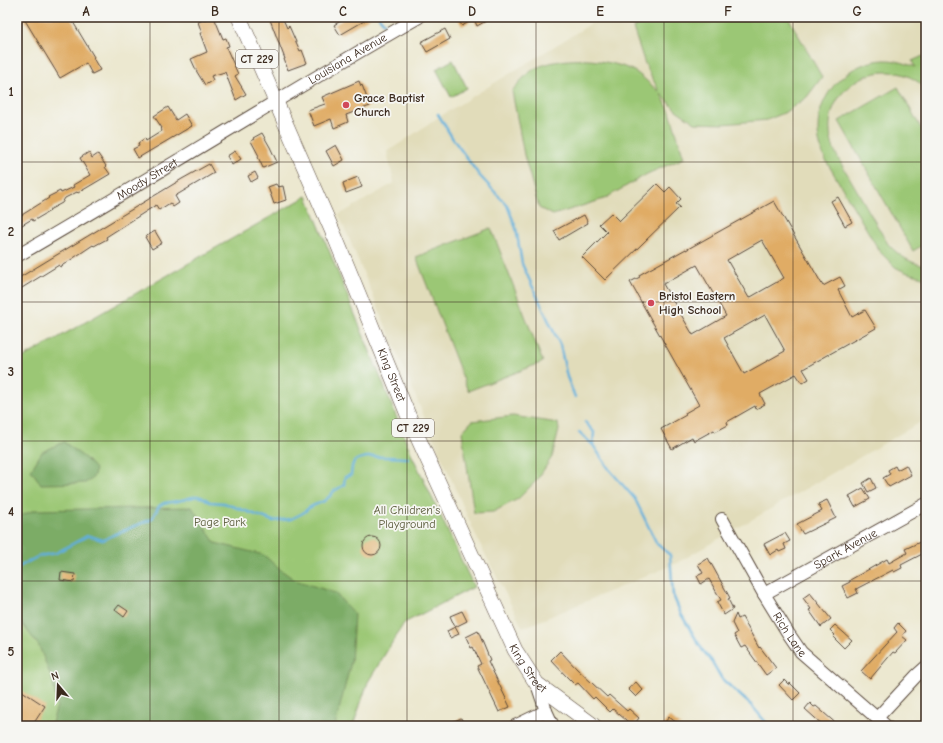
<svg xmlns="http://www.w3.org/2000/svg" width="943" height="743" font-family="'Comic Neue',sans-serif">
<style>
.built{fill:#e1dcba}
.green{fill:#9bc774;stroke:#6b7849}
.forest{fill:#7cac66;stroke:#5c6b42}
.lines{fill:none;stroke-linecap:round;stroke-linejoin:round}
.stream{stroke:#60afda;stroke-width:2.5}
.building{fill:#e0ac65;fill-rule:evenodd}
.minor-casing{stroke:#564639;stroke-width:14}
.major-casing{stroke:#564639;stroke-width:16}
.minor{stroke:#fff;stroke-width:12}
.major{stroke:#fff;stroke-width:15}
.grid{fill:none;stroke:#3b2a1e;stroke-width:1;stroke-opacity:0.55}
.poi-dot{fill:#d1495b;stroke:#f6f6f2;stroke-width:1.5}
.labels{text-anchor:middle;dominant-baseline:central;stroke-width:3.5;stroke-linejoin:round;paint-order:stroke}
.shield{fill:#f6f6f2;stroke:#73675e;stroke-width:1}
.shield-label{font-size:11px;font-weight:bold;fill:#3b2a1e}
.street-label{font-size:12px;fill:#3b2a1e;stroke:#f6f6f2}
.poi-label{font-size:12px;font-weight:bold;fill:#3b2a1e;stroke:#f6f6f2;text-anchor:start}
.park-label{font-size:12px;fill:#585938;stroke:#f6f6f2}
.neatline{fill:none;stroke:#3b2a1e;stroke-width:1.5}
.grid-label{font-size:13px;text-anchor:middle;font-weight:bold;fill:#3b2a1e}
</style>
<rect width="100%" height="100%" fill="#f6f6f2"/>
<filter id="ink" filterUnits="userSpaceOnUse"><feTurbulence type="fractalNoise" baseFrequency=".025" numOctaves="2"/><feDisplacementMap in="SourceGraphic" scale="8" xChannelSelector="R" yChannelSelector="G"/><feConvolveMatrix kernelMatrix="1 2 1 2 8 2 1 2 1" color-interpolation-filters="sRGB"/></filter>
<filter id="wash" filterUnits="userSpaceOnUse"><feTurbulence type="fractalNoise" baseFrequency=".012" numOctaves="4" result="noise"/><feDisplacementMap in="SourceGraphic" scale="16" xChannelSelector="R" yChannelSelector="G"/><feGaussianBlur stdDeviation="0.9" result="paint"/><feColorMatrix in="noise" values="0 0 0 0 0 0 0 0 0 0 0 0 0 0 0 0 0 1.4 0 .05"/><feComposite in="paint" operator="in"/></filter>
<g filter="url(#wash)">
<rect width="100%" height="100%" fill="#ece8d0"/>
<path class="built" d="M602,17H926V419L677,563L523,628L478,540L434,440L339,215L394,183L387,152L439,117Z"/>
<path class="green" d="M649,17H788L822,77L807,97L784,113L767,120L723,124L695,123L676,110L661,94L670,112L684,158L647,174L604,199L553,215L539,208L524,155L512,91C518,84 526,74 534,69C560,55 606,58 632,70C642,75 650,85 659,91L645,64L633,28Z
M923,56L926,62V89C888,49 820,85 831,139C834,154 844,168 851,180C864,202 875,223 888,244C899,256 910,263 926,266V278L905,272L895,267L880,252L825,159C821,150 818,140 818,130C817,93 849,61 885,60C896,60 905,63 915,67L912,61Z
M453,60L467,88L451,97L436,69Z
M898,87L926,137V243L913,251L839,121Z
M307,196L411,453L474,587L404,623L368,682L353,726H17V361Z
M491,228L543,362L468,391L416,257Z
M513,416L558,423L559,430L552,457L537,480L518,499L493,512L474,513L462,432L472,421Z"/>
<path class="forest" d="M64,442L86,459L96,470L92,479L85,483L41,484L31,470L42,452Z
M192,507L215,543L264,555L278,568L295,580L335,593L354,614L351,662L335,726H51L57,706L53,682L39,646L17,617V517L35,510Z"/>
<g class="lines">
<path class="stream" d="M379,17L385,24
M438,114L453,139L479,175L507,205L516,228L522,264L560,345L567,377L575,397
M585,422L594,432L593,445L609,469L635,499L657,544L670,555L673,595L681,614L703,651L711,660L722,679L752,706L769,726
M579,432L593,445
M17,568L39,556L56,553L87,536H90L102,540L106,539L113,535L152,519L159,506L164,503L178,501L197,496L204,498L210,502L224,503L273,521L291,519L303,513L310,507L324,501L330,496L334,491L344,485L345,477L351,475C352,470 351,466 354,462C362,453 396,458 408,458"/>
</g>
<g id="blocks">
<path class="building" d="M23,17H70L94,57L93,58L100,70L92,74L86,63L60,78Z
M211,17H214L223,39L226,38L229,46L226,47L238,74L235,76L246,94L236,100L225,72L211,76L213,80L205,85L197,72L191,59L207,52L200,33H202L198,22Z
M269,17H282L287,28L289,26L300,51L302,50L307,63L288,70L284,59H285Z
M347,17H371L340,35L334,25Z
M457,17H493L477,26L474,19L462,26Z
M445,29L450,39L427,52L421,42Z
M359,81L361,86L362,85L370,106L346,115L348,122L334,128L331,119L314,126L308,110L325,104L322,97Z
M168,107L176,120L185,114L192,126L138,158L133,149L139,146L138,143L145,138L146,141L162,131L161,129L162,128L154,116Z
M262,133L270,147L277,162L263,168L258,157L259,156L251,141L255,139L253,138Z
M336,145L344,160L334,166L326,151Z
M235,151L241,159L232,165L227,156Z
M89,152L92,158L98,154L106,166L105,167L110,174L78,193L77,192L65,198L62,203L49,210L50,211L33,221L32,219L17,228V218L49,198L48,197L60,191L61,193L74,187L73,185L90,175L80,158Z
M209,164L214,173L175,196L179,203L173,207L170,203L159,210L156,205L106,237L107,239L94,246L93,245L60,267L59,265L17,291V279L182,179Z
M255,172L258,178L251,182L248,176Z
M358,177L362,187L346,193L343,183Z
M276,184L278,187L283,186L286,200L274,204L268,187Z
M657,184L665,192L670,187L681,199L676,204L680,207L605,280L582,257L607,232L599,224L611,213L619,221Z
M838,197L852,222L845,226L831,201Z
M774,201L823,286L840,277L845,286L838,290L852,317L865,310L876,328L803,369L809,379L802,383L796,374L760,394L765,404L756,409L755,406L727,422L728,425L715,432L714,430L694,441L692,437L672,449L661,429L686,415L685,413L699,405L630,282L640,277L639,275L686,249V250ZM762,240L784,278L749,298L727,260ZM697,265L726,316L693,335L663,284ZM765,315L785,351L744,374L724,338Z
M584,215L588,223L559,240L554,231Z
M155,231L162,243L152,249L145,237Z
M906,465L911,475L889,487L883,478L890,474L888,470L895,466L897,470Z
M871,478L876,488L868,492L863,483Z
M863,488L870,499L855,507L849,496Z
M827,500L836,518L803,534L797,524L822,511L818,504Z
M785,533L790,541L784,544L786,549L779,552L778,550L770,555L764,544Z
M363 546a9 9 0 1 1 18 0a9 9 0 1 1-18 0Z
M926,541V552L901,565L902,568L894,572L893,570L856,589L858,593L848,598L842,586L850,582V580L887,559L889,563L907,553L905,549L920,542L921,543Z
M708,558L730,598L728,599L733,609L724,615L717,602L721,600L709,579L701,584L697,576L703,573L698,564Z
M61,572L75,574L74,582L60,580Z
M810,593L831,619L821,627L809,610L811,609L803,598Z
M119,605L128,611L124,617L115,610Z
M462,611L467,621L455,627L450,616Z
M736,614L738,619L742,617L759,648L760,647L776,668L766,675L745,646L741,648L734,635L737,633L732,623Z
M898,623L906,631L902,636L907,640L895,653L893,652L870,679L861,671L897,632L894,628Z
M835,625L852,640L844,648L833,637L835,635L830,630Z
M455,627L459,634L450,638L447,631Z
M478,631L490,660L488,661L510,707L499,712L477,666L481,664L473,647L471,648L466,637Z
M560,651L577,669L607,697L609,695L627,711L629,709L639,718L633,726L613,709L610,712L595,697L593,699L578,683L575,685L567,677L551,660Z
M784,680L789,685L790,683L800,693L793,700L779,685Z
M636,682L643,690L636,697L628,689Z
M22,691L45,706L32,726H27L17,719V699Z
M810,703L814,707L816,706L839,726H824L805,709Z
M669,717L681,726H662Z
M461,718L465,726H444Z"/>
</g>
</g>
<g filter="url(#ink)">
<use href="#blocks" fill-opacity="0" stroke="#564639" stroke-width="1"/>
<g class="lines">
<defs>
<g id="minor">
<path id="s1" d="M17,256C152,178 284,94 419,17"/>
<path id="s2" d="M722,519L764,594L788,633L801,652L886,726"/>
<path id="s3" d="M764,594L926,504"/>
<path d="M537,684L546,711L553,726"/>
<path d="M877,718L916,676L926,667"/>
<path d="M515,726L546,711"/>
</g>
<g id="major">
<path id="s4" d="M239,17L335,237L413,427L515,650L537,684L594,726"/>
</g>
</defs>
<use href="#minor" class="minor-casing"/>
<use href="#major" class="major-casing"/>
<use href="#minor" class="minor"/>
<use href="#major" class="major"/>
</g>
</g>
<path class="grid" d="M150,17V726M279,17V726M407,17V726M536,17V726M664,17V726M793,17V726M17,162H926M17,302H926M17,441H926M17,581H926"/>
<g class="poi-dot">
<circle cx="346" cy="105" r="4"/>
<circle cx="651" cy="303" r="4"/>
</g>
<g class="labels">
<g class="shield">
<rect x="236" y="50" width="42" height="18" rx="3"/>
<rect x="392" y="419" width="42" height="18" rx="3"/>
</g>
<g class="shield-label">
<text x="257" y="59">CT 229</text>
<text x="413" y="428">CT 229</text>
</g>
<g class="street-label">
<text stroke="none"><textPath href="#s1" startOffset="385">Louisiana Avenue</textPath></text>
<text stroke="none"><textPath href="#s1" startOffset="151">Moody Street</textPath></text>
<text stroke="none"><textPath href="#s4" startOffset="389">King Street</textPath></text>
<text stroke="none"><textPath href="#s3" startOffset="93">Spark Avenue</textPath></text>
<text stroke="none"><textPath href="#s2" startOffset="134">Rich Lane</textPath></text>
<text stroke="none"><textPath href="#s4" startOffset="713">King Street</textPath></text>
</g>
<g class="poi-label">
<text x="354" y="98">Grace Baptist<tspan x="354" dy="14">Church</tspan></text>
<text x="659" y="296">Bristol Eastern<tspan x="659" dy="14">High School</tspan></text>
</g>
<g class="park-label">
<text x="407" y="510">All Children's<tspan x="407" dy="14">Playground</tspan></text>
<text x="220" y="522">Page Park</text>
</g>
</g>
<rect width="943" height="743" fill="none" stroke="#f6f6f2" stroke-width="44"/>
<g transform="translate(58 685) rotate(341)" stroke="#f6f6f2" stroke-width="3" paint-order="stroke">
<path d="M0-3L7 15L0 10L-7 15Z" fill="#3b2a1e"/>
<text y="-6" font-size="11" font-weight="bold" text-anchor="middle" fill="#3b2a1e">N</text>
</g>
<rect x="22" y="22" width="899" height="699" class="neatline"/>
<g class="grid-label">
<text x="86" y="16">A</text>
<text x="215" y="16">B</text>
<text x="343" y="16">C</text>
<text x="472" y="16">D</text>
<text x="600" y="16">E</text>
<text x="728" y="16">F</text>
<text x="857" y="16">G</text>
<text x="11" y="96">1</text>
<text x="11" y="236">2</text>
<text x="11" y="376">3</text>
<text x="11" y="516">4</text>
<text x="11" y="656">5</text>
</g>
</svg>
